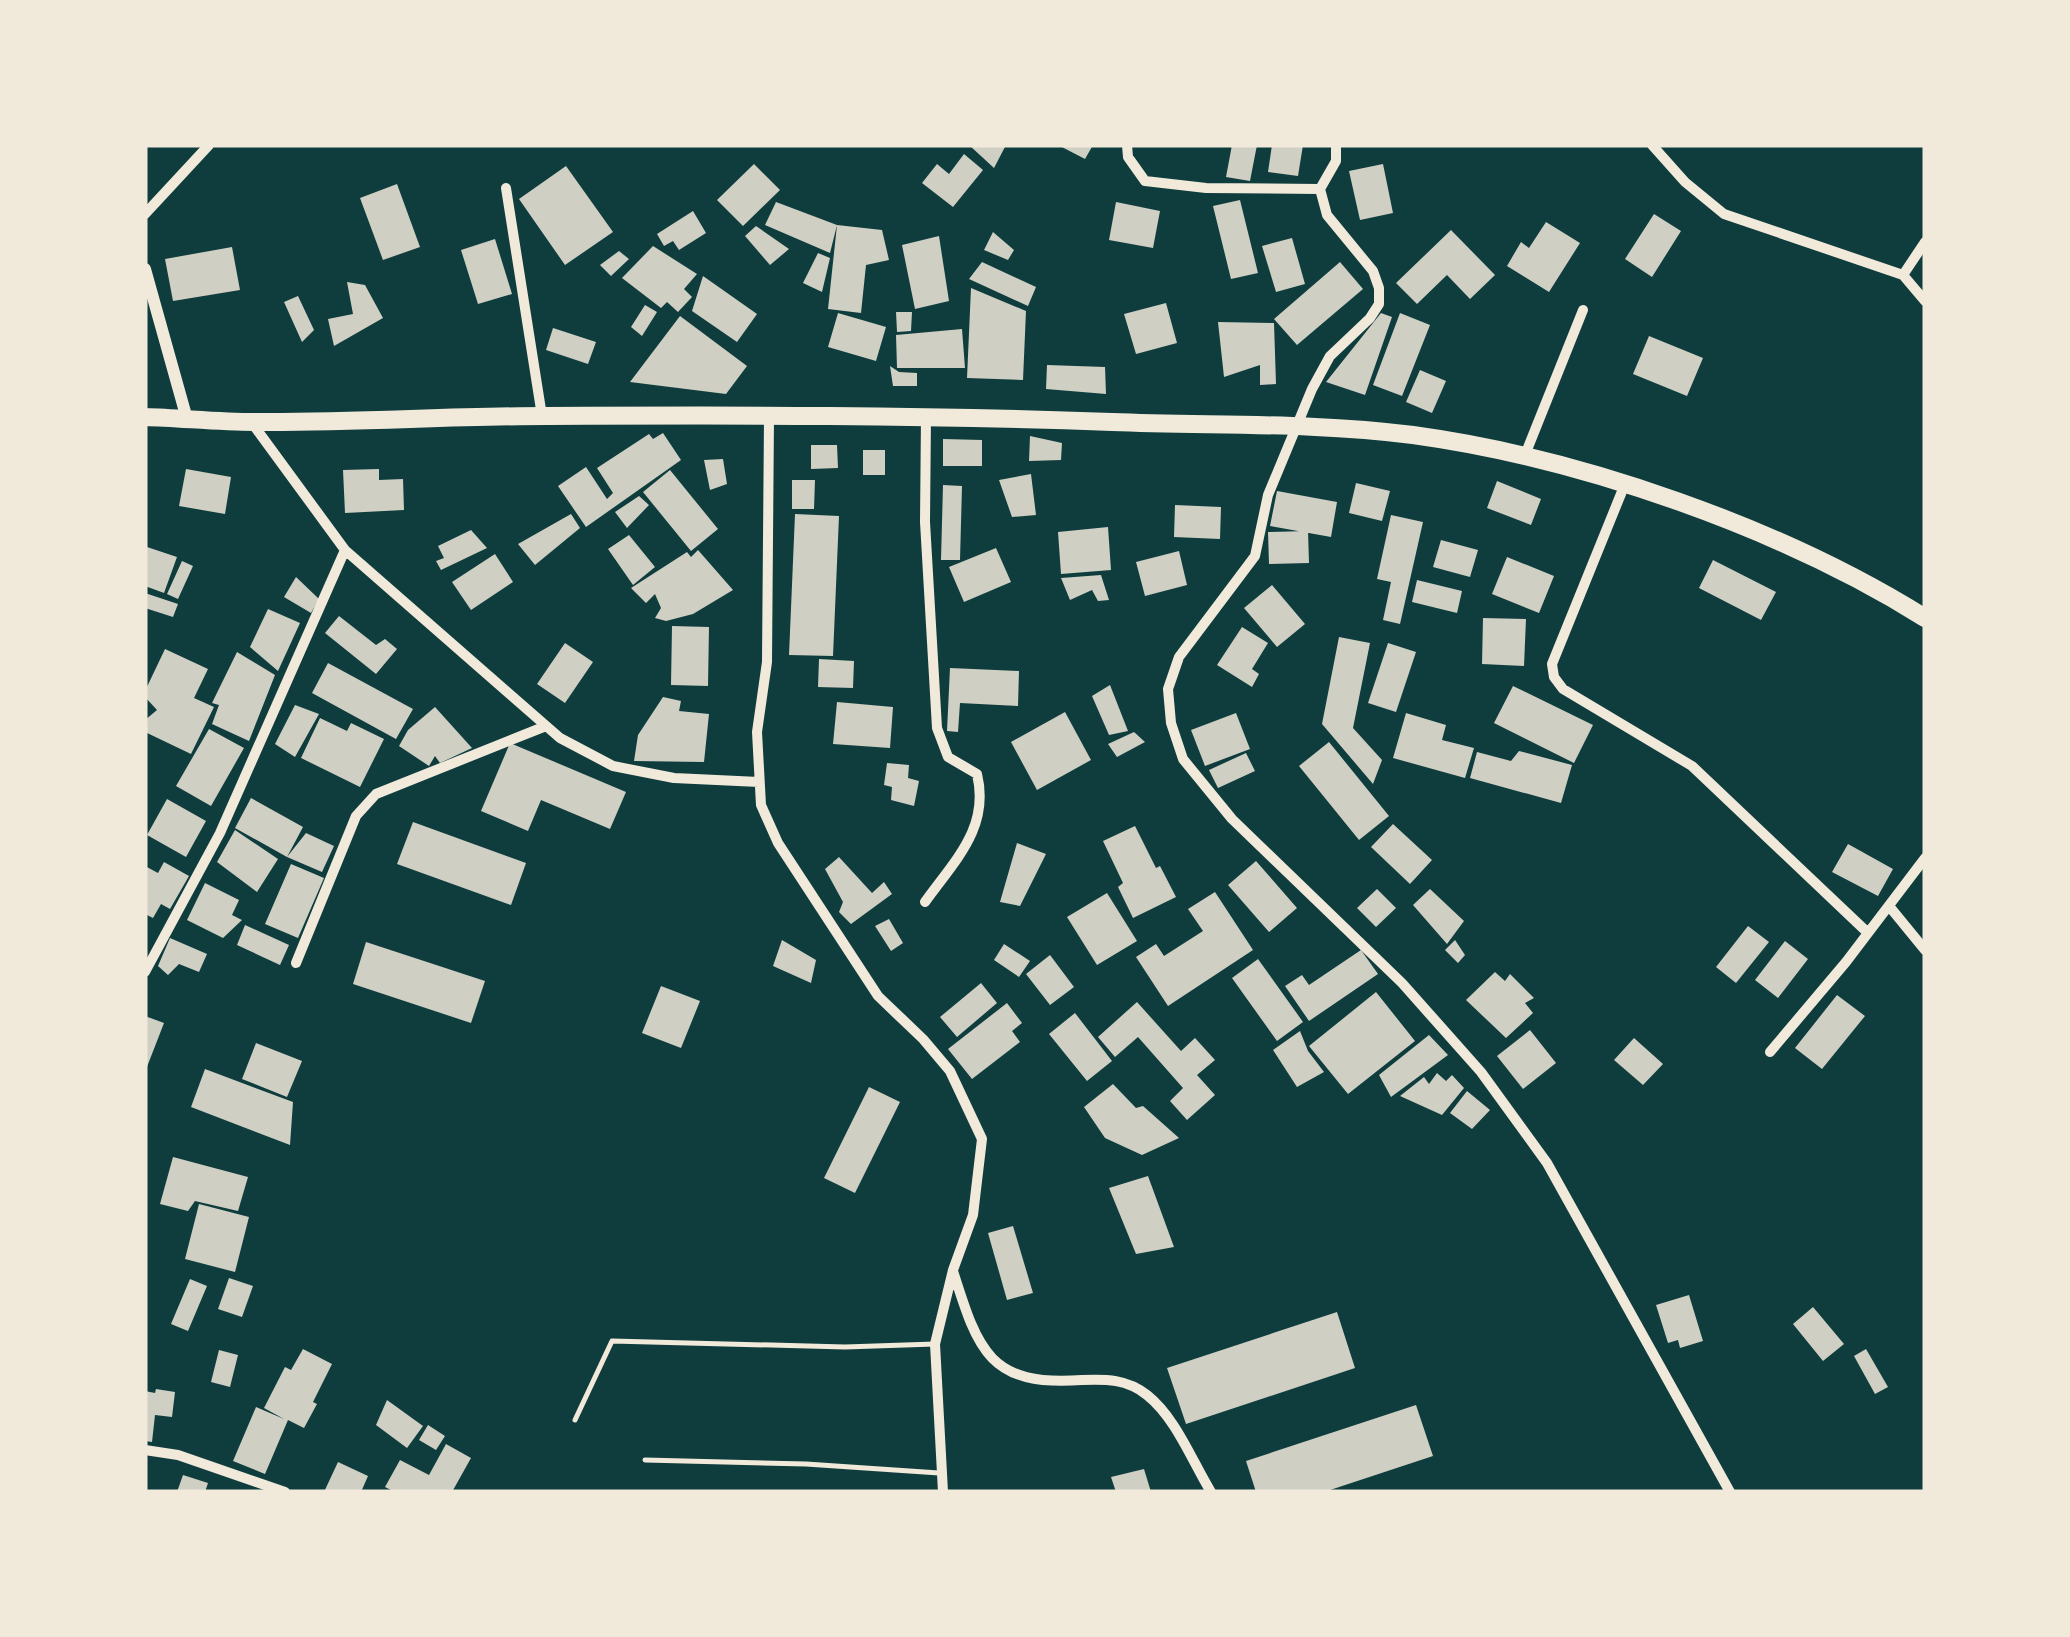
<svg xmlns="http://www.w3.org/2000/svg" width="2070" height="1637" font-family="'Exo 2',sans-serif">
<style>
.building{fill:#cfcfc3}
.lines{fill:none;stroke-linecap:round;stroke-linejoin:round}
.service{stroke:#f1e9da;stroke-width:5}
.minor{stroke:#f1e9da;stroke-width:10}
.tertiary{stroke:#f1e9da;stroke-width:12}
.trunk{stroke:#f1e9da;stroke-width:18}
</style>
<rect width="100%" height="100%" fill="#0f3d3e"/>
<path class="building" d="M969,145H1006L994,168Z
M1058,145H1093L1085,159Z
M1232,145H1257L1250,181L1226,177Z
M1272,145H1303L1298,176L1268,172Z
M964,154L983,170L953,207L922,183L937,164L949,174Z
M754,164L780,190L743,226L717,200Z
M1383,164L1393,213L1360,220L1349,171Z
M566,166L613,232L565,265L519,199Z
M397,184L420,247L383,260L360,198Z
M1240,200L1258,273L1231,279L1213,206Z
M776,202L837,225L882,230L889,260L866,265L861,313L828,309L837,225L830,253L765,225Z
M1116,202L1160,211L1153,248L1109,240Z
M693,211L706,233L679,250L673,241L664,246L657,234Z
M1654,214L1681,231L1652,277L1625,259Z
M1546,222L1580,243L1549,292L1507,266L1521,242L1529,248Z
M756,226L789,249L770,265L745,236Z
M1451,230L1495,275L1470,299L1447,275L1417,304L1396,283Z
M993,232L1014,250L1008,260L984,250Z
M939,236L949,301L915,309L902,245Z
M1292,238L1305,284L1276,292L1262,246Z
M495,239L512,294L478,304L461,250Z
M653,246L697,274L684,289L692,297L678,312L667,302L661,308L622,278Z
M232,247L240,290L173,301L165,259Z
M619,251L629,259L611,276L600,265Z
M818,253L830,258L822,292L803,283Z
M982,262L1036,287L1028,306L969,279Z
M1340,262L1363,289L1297,345L1274,319Z
M703,276L757,314L737,342L692,311Z
M347,282L365,285L383,318L334,346L328,319L353,314Z
M971,288L1026,311L1023,380L967,378Z
M298,296L314,330L302,342L284,302Z
M1166,303L1177,343L1136,354L1124,314Z
M645,305L657,312L642,336L631,327Z
M896,312H912L911,331L897,332Z
M838,313L886,327L876,361L828,347Z
M1381,313L1392,317L1365,395L1326,382Z
M1400,313L1430,325L1402,396L1373,385Z
M680,316L747,366L726,394L630,382Z
M1218,322L1274,323L1276,384L1260,385V365L1224,377Z
M553,328L596,342L588,364L546,350Z
M962,329L965,368H897L896,335Z
M1649,336L1703,358L1687,396L1633,374Z
M1047,365L1105,367L1106,394L1046,389Z
M890,366L899,372L917,373V386H893Z
M1420,370L1446,381L1432,413L1406,402Z
M663,433L681,460L586,527L558,486L586,467L607,499L613,493L597,468L649,434L653,439Z
M1030,436L1062,443L1061,460L1029,461Z
M943,439L982,440V466H943Z
M811,445H837L838,468L811,469Z
M863,450H885V475H863Z
M723,459L727,484L710,490L704,460Z
M186,469L231,477L225,514L179,506Z
M379,469V480L403,479L404,510L345,513L343,470Z
M670,470L718,529L691,551L643,492Z
M1031,474L1036,515L1012,517L999,480Z
M792,480H815L814,509H792Z
M1497,481L1541,499L1531,525L1487,508Z
M1356,483L1390,491L1382,521L1349,513Z
M943,485L962,486L960,560H941Z
M1277,491L1337,502L1331,537L1270,526Z
M639,496L649,505L627,528L615,512Z
M1175,505L1221,507L1220,539L1174,537Z
M571,514L580,528L535,565L518,544Z
M795,514L839,516L833,656L789,655Z
M1391,515L1423,522L1400,624L1383,620L1391,582L1377,579Z
M1108,527L1111,570L1061,574L1058,532Z
M471,530L487,548L441,570L436,561L444,558L438,546Z
M1308,531L1309,563L1269,564L1268,532Z
M629,535L655,567L633,585L608,549Z
M1441,540L1478,550L1470,577L1433,567Z
M147,547L177,557L164,593L145,586Z
M996,548L1011,582L964,602L949,567Z
M698,550L733,590L693,614L666,621L655,618L661,608L655,594L646,603L631,588L687,552L691,557Z
M1179,551L1187,585L1145,596L1136,562Z
M495,554L513,582L471,610L452,582Z
M1507,557L1554,576L1539,613L1492,594Z
M1713,560L1776,592L1761,620L1699,588Z
M182,561L193,566L178,599L167,594Z
M1101,575L1109,600L1098,601L1092,590L1070,600L1061,578Z
M296,577L319,599L311,613L284,597Z
M1417,580L1462,591L1457,613L1412,602Z
M1272,585L1305,624L1277,647L1244,608Z
M145,593L178,604L173,617L145,608Z
M268,609L300,623L278,671L250,647Z
M339,616L376,645L385,639L397,649L376,674L325,633Z
M1483,618L1526,619L1524,666L1482,664Z
M672,626L709,627L708,686L671,685Z
M1242,627L1268,643L1252,669L1259,674L1252,687L1217,665Z
M1339,637L1370,643L1353,728L1382,760L1373,784L1322,724Z
M565,643L593,662L565,703L537,684Z
M1388,643L1416,652L1396,712L1368,703Z
M165,649L208,669L194,698L214,707L191,754L145,732V720L157,710L145,697V691Z
M237,652L275,675L249,741L212,724L219,705L212,703Z
M819,659L854,661L853,688L818,687Z
M328,663L413,709L396,739L312,693Z
M950,668L1019,671L1018,706L960,703L958,732L947,731Z
M1110,685L1128,731L1109,735L1092,696Z
M1513,686L1593,725L1574,763L1494,723Z
M663,697L681,701L679,711L709,714L704,762L634,761L638,735Z
M837,702L893,707L890,748L833,744Z
M295,705L319,714L295,757L275,744Z
M435,707L472,748L440,763L435,756L429,766L399,746L408,730Z
M1065,712L1091,760L1037,790L1011,742Z
M1236,713L1250,749L1205,766L1191,730Z
M1406,713L1446,725L1442,740L1474,748L1465,778L1393,758Z
M320,718L347,731L351,723L384,739L360,787L301,758Z
M209,729L244,748L211,806L176,786Z
M1134,732L1145,742L1117,757L1108,744Z
M1329,742L1389,816L1359,840L1299,766Z
M510,743L626,792L610,829L541,800L528,831L481,811Z
M1519,751L1572,765L1561,803L1470,778L1477,752L1511,761Z
M1246,753L1255,771L1218,788L1209,770Z
M887,763L909,765L908,778L919,781L914,806L891,800L892,787L884,785Z
M251,798L303,827L287,857L235,828Z
M167,799L206,821L186,857L147,835Z
M413,822L526,863L511,905L397,864Z
M1393,824L1432,860L1410,884L1371,847Z
M1135,826L1156,868L1160,866L1176,897L1133,918L1118,887L1123,883L1103,841Z
M235,830L278,859L257,892L217,862Z
M306,833L334,846L322,872L287,857Z
M1017,843L1046,854L1020,906L1000,902Z
M1848,844L1893,869L1878,896L1832,872Z
M839,857L872,893L884,882L892,894L851,924L839,912L843,902L825,869Z
M1256,861L1297,908L1269,932L1228,885Z
M164,862L189,876L170,909L161,904L153,918L145,914V866L158,873Z
M291,864L324,878L298,938L265,924Z
M205,883L239,900L232,915L242,920L223,938L187,920Z
M1377,889L1396,908L1376,927L1357,908Z
M1430,889L1464,921L1447,944L1413,905Z
M1215,892L1253,950L1168,1006L1136,957L1156,944L1164,956L1203,931L1188,909Z
M1107,893L1137,941L1097,965L1067,917Z
M889,919L903,943L891,951L875,926Z
M245,925L289,945L280,965L237,945Z
M1748,926L1769,942L1736,983L1716,967Z
M170,938L207,954L199,972L179,964L168,975L158,966Z
M782,940L816,960L811,983L773,966Z
M1455,940L1465,955L1458,963L1445,950Z
M1785,941L1808,959L1778,998L1755,980Z
M366,942L485,981L471,1023L353,984Z
M1004,944L1030,961L1019,977L994,960Z
M1361,950L1378,974L1309,1021L1285,986L1302,975L1309,985Z
M1050,955L1074,987L1050,1005L1026,974Z
M1258,959L1303,1022L1277,1041L1232,978Z
M1495,972L1505,981L1510,974L1534,998L1525,1003L1533,1013L1506,1038L1466,1000Z
M981,983L997,1003L957,1037L940,1017Z
M661,986L700,1001L681,1048L642,1033Z
M1376,992L1415,1041L1348,1094L1309,1046Z
M1837,995L1865,1016L1822,1069L1795,1048Z
M1137,1002L1181,1051L1195,1038L1215,1060L1197,1075L1215,1095L1187,1120L1170,1101L1183,1088L1138,1037L1115,1057L1098,1037Z
M1007,1003L1022,1023L1012,1031L1020,1042L972,1079L948,1049Z
M1075,1013L1112,1061L1087,1081L1049,1034Z
M145,1016L164,1023L145,1072Z
M1530,1030L1556,1063L1523,1089L1497,1056Z
M1300,1031L1308,1051L1324,1072L1297,1087L1273,1050Z
M1429,1035L1448,1055L1391,1097L1379,1075Z
M1634,1038L1663,1064L1643,1085L1614,1060Z
M256,1043L302,1061L287,1097L242,1079Z
M205,1069L293,1102L290,1145L191,1107Z
M1437,1073L1446,1081L1452,1075L1464,1088L1442,1115L1400,1096L1424,1077L1429,1084Z
M1113,1084L1136,1108L1143,1106L1179,1138L1142,1155L1105,1138L1084,1107Z
M869,1087L900,1102L855,1193L824,1178Z
M1467,1091L1490,1110L1472,1129L1450,1113Z
M173,1157L248,1177L238,1211L195,1201L188,1211L160,1204Z
M1148,1176L1174,1247L1136,1254L1109,1188Z
M199,1204L249,1217L235,1272L185,1259Z
M1013,1226L1033,1293L1007,1300L988,1233Z
M229,1278L253,1286L242,1317L218,1309Z
M190,1279L207,1286L188,1331L171,1324Z
M1689,1295L1703,1341L1680,1348L1678,1340L1668,1343L1656,1305Z
M1813,1307L1844,1344L1823,1361L1793,1324Z
M1337,1312L1355,1368L1186,1424L1167,1368Z
M303,1349L332,1364L313,1402L317,1404L304,1428L288,1420L265,1474L233,1461L256,1407L284,1419L264,1408L285,1367L291,1370Z
M1866,1349L1888,1387L1875,1394L1854,1356Z
M219,1350L238,1355L230,1387L211,1382Z
M156,1389L175,1392L172,1417L155,1415L152,1442L145,1441V1391L155,1393Z
M387,1400L423,1426L407,1448L376,1425Z
M1416,1405L1433,1456L1324,1492H1256L1246,1461Z
M428,1425L445,1436L436,1450L419,1440Z
M446,1444L471,1458L452,1492H395L385,1487L400,1460L429,1475Z
M338,1462L368,1476L361,1492H324Z
M1144,1469L1151,1492H1116L1111,1477Z
M183,1475L208,1483L205,1492H177Z"/>
<g class="lines">
<path class="service" d="M575,1420L612,1341L845,1347L935,1344
M645,1460L806,1464L939,1473"/>
<path class="minor" d="M1127,145L1128,157L1145,181L1206,188L1320,189
M1336,145V161L1320,189L1327,215L1373,271L1379,288V304L1370,318L1330,356L1312,389L1268,495L1255,556L1179,657L1168,689L1171,723L1183,759L1232,819L1402,983L1481,1072L1547,1163L1730,1492
M1652,145L1685,182L1724,214L1903,275L1925,242
M506,188L542,416
M145,214L209,145
M1903,275L1925,301
M769,417L767,662L757,732L761,805L778,843L878,996L923,1039L950,1071L982,1139L973,1215L953,1270L935,1344L943,1492
M252,423L345,550L560,738L613,766L674,778L759,782
M1525,455L1583,310
M1625,484L1552,664L1554,677L1563,689L1692,766L1868,933
M925,902C955,860 990,828 977,774L948,757L937,728L925,522L926,416
M1889,906L1925,950
M296,963L356,816L376,794L546,726
M145,972L220,833L345,550
M1770,1052L1846,962L1925,858
M953,1271C978,1350 989,1387 1082,1380C1106,1379 1127,1379 1147,1395C1176,1418 1192,1461 1211,1492
M145,1450L178,1455L285,1492"/>
<path class="tertiary" d="M145,269L187,419"/>
<path class="trunk" d="M145,417C181,418 218,422 254,422C352,423 449,416 546,416C735,415 923,415 1112,422C1212,426 1313,422 1413,435C1581,458 1781,528 1925,618"/>
</g>
<rect width="2070" height="1637" fill="none" stroke="#f1e9da" stroke-width="295"/>
</svg>
